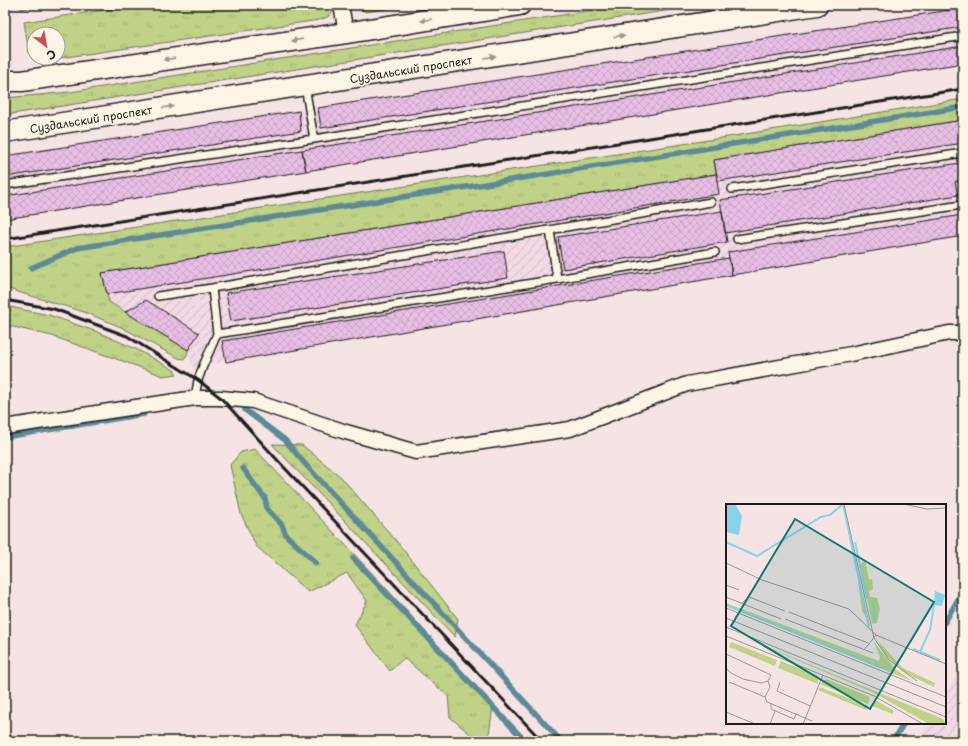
<svg xmlns="http://www.w3.org/2000/svg" width="968" height="746" font-family="'Playpen Sans',sans-serif">
<style>
.built{fill:#f2d9e5}
.industrial{fill:url(#industrial-furrows)}
.grass{fill:url(#grass-tufts);stroke:#6e7752}
.lines{fill:none;stroke-linecap:round;stroke-linejoin:round}
.stream{stroke:#5c8a96;stroke-width:5.5}
.building{fill:url(#building-cross-hatch);stroke:#1c1c1c}
.lane-casing{stroke:#1c1c1c;stroke-width:10}
.street-casing{stroke:#1c1c1c;stroke-width:17}
.secondary-casing{stroke:#1c1c1c;stroke-width:23}
.lane{stroke:#fcf5e5;stroke-width:7}
.street{stroke:#fcf5e5;stroke-width:14}
.secondary{stroke:#fcf5e5;stroke-width:20}
.rail{stroke:#1c1c1c;stroke-width:3}
.oneway{fill:#97938b}
.labels{text-anchor:middle;dominant-baseline:central;stroke-width:3.5;stroke-linejoin:round;paint-order:stroke}
.street-label{font-size:11px;fill:#1c1c1c;stroke:#fcf5e5}
.inset-river{fill:none;stroke:#87d3e7;stroke-width:2}
.inset-road{fill:none;stroke:#9f9495;stroke-width:1}
.view{fill:#0f766e;fill-opacity:0.15;stroke:#0f766e;stroke-width:2}
.inset-edge{fill:none;stroke:#1c1c1c;stroke-width:2}
</style>
<defs>
<pattern id="industrial-furrows" width="10" height="10" patternUnits="userSpaceOnUse"><rect width="10" height="10" fill="#f2d9e5"/><path d="M-1 1l2-2M0 10L10 0M9 11l2-2" fill="none" stroke="#cfbac4"/></pattern>
<pattern id="grass-tufts" width="24" height="20" patternUnits="userSpaceOnUse"><rect width="24" height="20" fill="#c0d287"/><path d="M3 7l-1-3M5 7V3M7 7l1-3M15 17l-1-3M17 17v-4M19 17l1-3" fill="none" stroke="#a4b474"/></pattern>
<pattern id="building-cross-hatch" width="8" height="8" patternUnits="userSpaceOnUse"><rect width="8" height="8" fill="#e8bee5"/><path d="M0 0l8 8M0 8l8-8" fill="none" stroke="#c6a3c4"/></pattern>
</defs>
<rect width="100%" height="100%" fill="#f6e4e5"/>
<filter id="ink" filterUnits="userSpaceOnUse"><feTurbulence type="fractalNoise" baseFrequency=".025" numOctaves="2"/><feDisplacementMap in="SourceGraphic" scale="8" xChannelSelector="R" yChannelSelector="G"/><feConvolveMatrix kernelMatrix="1 2 1 2 8 2 1 2 1" color-interpolation-filters="sRGB"/></filter>
<g filter="url(#ink)">
<path class="built" d="M5,5H20L21,9L5,12Z"/>
<path class="industrial" d="M963,8V63L306,171L5,219V156Z
M963,120V236L193,367L188,350L109,302L102,273L716,174L714,160Z
M963,664V741H916L927,723H945V694Z"/>
<path class="grass" d="M20,5H50L21,9Z
M138,5H335C332,15 330,17 319,20L39,61L36,58H58V34H34V57L29,53L24,22Z
M355,5H410L366,12L357,8Z
M626,5H702L5,115V98L70,92Z
M963,99V120L714,160L716,174L102,273L109,302L188,350L187,355L184,359L178,358L121,327L84,312L5,288V247L709,140Z
M5,306L49,315L95,331L136,349L174,370L177,374L162,376L153,372L52,336L5,325Z
M272,444L302,445L341,477L398,543L458,619L455,637Z
M255,449L386,588L493,707L488,741H478L450,717L448,696L404,658L390,671L355,625L367,601L347,573L308,592L256,546L241,514L230,465L241,452Z"/>
<g class="lines">
<path class="stream" d="M31,268L77,248L473,186L963,107
M245,410L285,440L305,464L561,741
M5,437L144,414
M243,468L254,484L265,498L267,509L282,525L286,535L316,563
M353,558L525,741
M945,622L963,590
M893,741L904,723"/>
</g>
<path class="building" d="M963,8V27L321,128L318,108Z
M963,46V63L306,171L302,150Z
M299,111L301,131L5,177V156Z
M963,120V143L718,181L714,160Z
M302,150L306,171L5,219V196Z
M960,163L962,180L955,182L958,195L725,233L720,200Z
M716,174L719,194L290,265L107,294L102,273Z
M722,211L727,242L563,269L558,237Z
M963,215V236L732,275L728,252Z
M504,251L508,278L231,321L226,293Z
M729,258L732,275L226,362L222,341Z
M146,300L199,333L188,350L125,312Z"/>
<g class="lines">
<defs>
<path id="lane" d="M305,86L314,139
M5,185L314,139L963,36
M732,189L963,153
M550,230L557,279
M737,239L962,205L963,202
M158,296L212,288L711,202
M217,334L557,279L715,252
M195,398L198,380L203,366L217,334L212,288"/>
<path id="street" d="M341,5L346,33
M5,427L195,398H221L253,401L346,432L416,452L570,429L687,384L851,354L949,333H963"/>
<path id="secondary" d="M5,81H22L346,33L520,5
M5,132L817,5"/>
</defs>
<use href="#lane" class="lane-casing"/>
<use href="#street" class="street-casing"/>
<use href="#secondary" class="secondary-casing"/>
<use href="#lane" class="lane"/>
<use href="#street" class="street"/>
<use href="#secondary" class="secondary"/>
<path class="rail" d="M5,239L688,132L963,89
M5,300L54,309L127,336L198,380L221,398L281,464L542,741"/>
</g>
<defs><path id="oneway-solid" d="M-6-.8H1V-3.2L6.5 0L1 3.2V.8H-6Z"/></defs>
<g class="oneway">
<use href="#oneway-solid" transform="translate(426 20) rotate(171)"/>
<use href="#oneway-solid" transform="translate(619 36) rotate(-9)"/>
<use href="#oneway-solid" transform="translate(297 40) rotate(172)"/>
<use href="#oneway-solid" transform="translate(490 57) rotate(-9)"/>
<use href="#oneway-solid" transform="translate(169 59) rotate(172)"/>
<use href="#oneway-solid" transform="translate(168 107) rotate(-9)"/>
</g>
</g>
<g class="labels">
<g class="street-label">
<text transform="translate(411 69) rotate(-9)">Суздальский проспект</text>
<text transform="translate(91 119) rotate(-9)">Суздальский проспект</text>
</g>
</g>
<g transform="translate(726 504)">
<rect width="220" height="220" fill="#f6e4e5"/>
<path d="M139,56L143,76L146,75L147,85L143,87L144,93L151,94L154,105L151,119L148,120L146,119L134,61ZM133,75L143,118L136,107L132,77ZM0,99L153,157L154,153L148,138L169,165L186,177L0,102ZM0,126L217,215L220,220H203L148,189ZM151,136L177,164L209,179L208,183L177,168L159,150ZM5,138L51,156L49,162L3,143ZM55,157L92,172V180L52,164ZM100,175L144,193L142,200L94,180ZM94,183L142,202L140,206L92,186ZM149,196L167,206V210L146,202Z" fill="#c0d287"/>
<path d="M0,0H9L16,12L13,31L0,28ZM209,87L219,91L216,102L208,101Z" fill="#87d3e7"/>
<path class="inset-river" d="M0,38L31,52L95,13L104,11L117,0L143,123M129,38L141,95M147,97L149,117M0,101L154,163L163,164M187,145L214,156M194,148L204,126L208,101"/>
<path class="inset-road" d="M118,0L148,134L163,156L191,177M177,0L201,5L220,4M0,59L36,76L123,105L150,131L220,160M0,81L13,86M0,93L55,115M16,99L23,93L59,107M0,104L220,193M63,108L142,139M0,114L220,203M59,115L147,149M0,123L220,213M0,132L148,192L197,220M138,146L150,131M0,150L45,171L42,177L35,179L17,175L5,169L0,164M3,178L39,193L41,198L86,217M54,178L51,187L84,202M39,193L44,183L42,177M45,200V205L68,215L70,210M0,208L29,220M44,220L49,207M77,220L97,171"/>
<path class="view" d="M69,15L208,98L144,205L5,122Z"/>
<rect width="220" height="220" class="inset-edge"/>
</g>
<rect width="968" height="746" fill="none" stroke="#fcf5e5" stroke-width="20"/>
<rect x="10" y="10" width="948" height="726" fill="none" stroke="#1c1c1c" stroke-width="1.5" filter="url(#ink)"/>
<g transform="translate(46 46) rotate(149)"><circle r="19" fill="#fcf5e5" stroke="#a29e95"/>
<path d="M0-3L7 15L0 10L-7 15Z" fill="#d1495b"/>
<text y="-6" font-size="11" font-weight="bold" text-anchor="middle" fill="#1c1c1c">С</text>
</g>
</svg>
